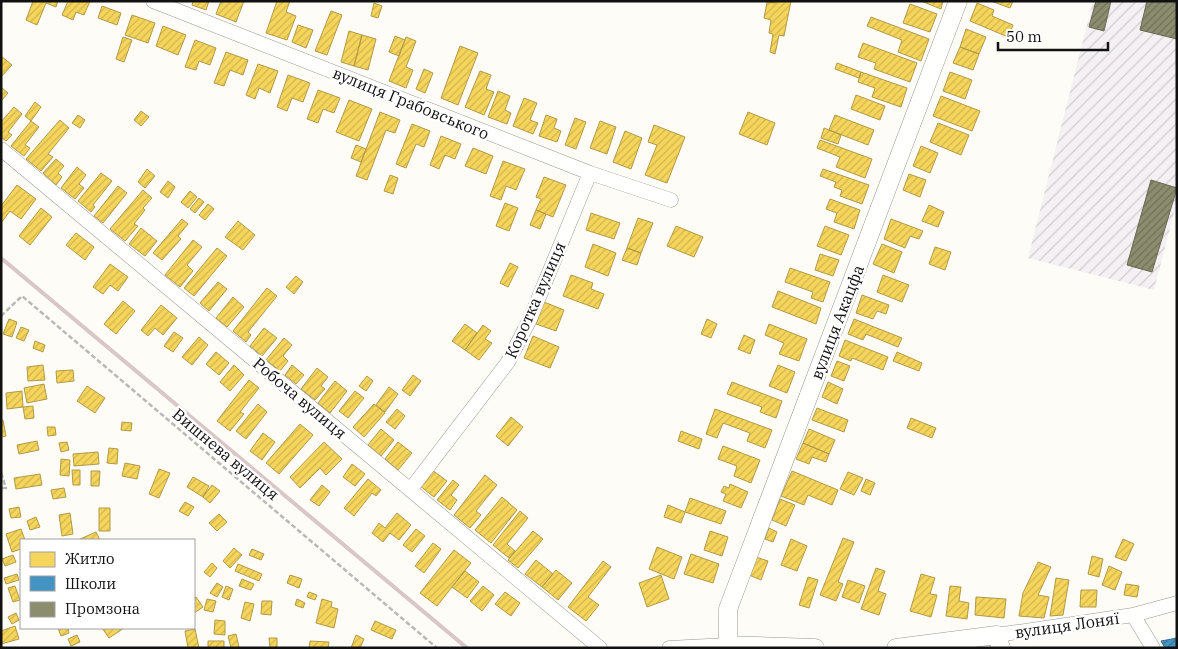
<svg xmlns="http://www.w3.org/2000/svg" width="1178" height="649" font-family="'IBM Plex Serif',serif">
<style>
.industrial{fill:url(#industrial-furrows)}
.homes{fill:url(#homes-hatch);stroke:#b19a46}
.schools{fill:url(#schools-hatch);stroke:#346c8e}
.industry{fill:url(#industry-hatch);stroke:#676752}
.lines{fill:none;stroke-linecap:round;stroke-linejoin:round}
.minor-casing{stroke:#979795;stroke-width:15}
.tertiary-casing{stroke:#979795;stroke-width:19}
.path{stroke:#b9b9b8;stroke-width:2.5;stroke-dasharray:5 2.5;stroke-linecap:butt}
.minor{stroke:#fffffe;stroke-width:14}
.tertiary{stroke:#fffffe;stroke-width:18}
.rail{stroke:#d9c6c7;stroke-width:4}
.labels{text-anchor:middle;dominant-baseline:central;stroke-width:5;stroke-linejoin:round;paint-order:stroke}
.street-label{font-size:16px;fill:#111;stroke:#fff}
</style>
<defs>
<pattern id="industrial-furrows" width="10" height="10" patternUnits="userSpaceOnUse" patternTransform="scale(1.25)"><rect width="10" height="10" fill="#f5f0f3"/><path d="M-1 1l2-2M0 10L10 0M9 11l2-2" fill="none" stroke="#d1cdcf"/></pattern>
<pattern id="homes-hatch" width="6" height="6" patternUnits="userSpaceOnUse" patternTransform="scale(1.25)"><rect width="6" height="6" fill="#f6d55c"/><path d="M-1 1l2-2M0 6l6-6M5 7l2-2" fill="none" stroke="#d2b64f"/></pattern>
<pattern id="schools-hatch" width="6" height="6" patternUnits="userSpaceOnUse" patternTransform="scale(1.25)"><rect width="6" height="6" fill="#4393c3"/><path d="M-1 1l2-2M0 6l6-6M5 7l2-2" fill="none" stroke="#37779d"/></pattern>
<pattern id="industry-hatch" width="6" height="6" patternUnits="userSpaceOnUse" patternTransform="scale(1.25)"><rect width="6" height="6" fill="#8c8c6e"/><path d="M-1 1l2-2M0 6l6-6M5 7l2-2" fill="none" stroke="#717159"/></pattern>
</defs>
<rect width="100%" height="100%" fill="#fdfcf7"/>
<path class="industrial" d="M1093,1H1177V201L1154,290L1028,258Z"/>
<path class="homes" d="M33,1H58L56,7L46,3L37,25L26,20Z
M68,1H90L84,15L76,12L73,20L62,15Z
M193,1H209L206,10L192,5Z
M221,1H244L236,22L216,14Z
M277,1H290L286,12L296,16L287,40L266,33Z
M775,1H791L784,36L779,35L775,54L770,52L773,34L769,33L771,20L764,18L767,2L775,3Z
M921,1H943L941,9Z
M991,1H1013L1010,8Z
M374,3L382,6L378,18L371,16Z
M977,3L994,10L992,16L1013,25L1008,37L970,21Z
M910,4L937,14L930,32L903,23Z
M102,6L121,13L117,25L98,18Z
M331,11L342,15L327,55L315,51Z
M132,15L155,23L148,43L125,35Z
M871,17L929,39L921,61L898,52L902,40L867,26Z
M298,25L313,30L306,48L292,42Z
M163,26L186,35L178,55L156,46Z
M966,29L986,37L979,54L960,47Z
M349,31L362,35L354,66L341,62Z
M362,35L376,39L368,70L354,66Z
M395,36L405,40L399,56L389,52Z
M123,37L132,40L124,62L116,59Z
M406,37L416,41L406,67L413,70L406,88L389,81Z
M195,40L216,48L210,65L199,61L196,70L185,67Z
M863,43L917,63L910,82L874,69L876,63L858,57Z
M460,46L478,53L458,105L441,98Z
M960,47L979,54L973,70L953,63Z
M226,52L248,60L243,75L230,70L224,86L214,83Z
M1,56L12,65L1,77Z
M837,63L861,72L859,78L835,69Z
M258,64L278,71L270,93L259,88L255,99L246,95Z
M424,69L433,73L425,93L416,89Z
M480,71L491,75L486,89L494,92L484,115L465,107Z
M861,72L907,88L901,107L872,97L875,88L858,82Z
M950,72L972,80L965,99L943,91Z
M288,75L310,83L303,102L292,98L287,111L277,107Z
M1,87L8,93L1,101Z
M318,90L340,98L334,113L323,109L318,123L307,119Z
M498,91L510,96L505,110L511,113L507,124L488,117Z
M856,95L885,106L880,120L851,109Z
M941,96L980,111L972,131L933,116Z
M524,98L537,103L530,120L538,123L533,134L513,126Z
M349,100L372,109L359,141L336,132Z
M35,102L41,107L31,121L25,116Z
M14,107L22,114L8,132L12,135L6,141L1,137V122Z
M141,111L149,117L141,126L134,120Z
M380,112L400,120L395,133L386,130L367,180L356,176Z
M748,112L775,123L767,145L739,134Z
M78,115L85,120L80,128L72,123Z
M546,115L557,119L554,128L561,131L557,142L539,136Z
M835,115L874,130L868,145L829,130Z
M575,118L586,122L576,149L565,145Z
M60,120L69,128L48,154L53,157L41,171L26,159Z
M31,121L39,127L25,145L30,148L24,156L11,146Z
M600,121L616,127L607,154L590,148Z
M938,123L969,135L961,155L930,142Z
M412,124L430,131L424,147L416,144L406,168L396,164Z
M654,125L685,137L667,183L645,175L657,145L648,142Z
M824,128L841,135L838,144L821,138Z
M625,131L642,138L631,169L613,162Z
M441,136L461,144L455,159L445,155L439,169L430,165Z
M820,140L872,159L865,178L836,167L840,157L817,148Z
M356,145L366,149L361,162L351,158Z
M921,146L938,153L930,173L913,166Z
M473,148L493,156L486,174L465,166Z
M56,159L64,166L58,173L62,177L56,185L43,173Z
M503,161L525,169L516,190L506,186L501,200L490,196Z
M77,167L86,175L79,184L84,188L75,199L61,188Z
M147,169L155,176L145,188L138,182Z
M823,169L869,185L862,204L840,196L842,190L834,187L836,182L820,176Z
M101,173L112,181L93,205L95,207L91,212L78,201Z
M909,174L926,180L920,197L903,190Z
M390,175L398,178L393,194L384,191Z
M544,177L566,185L553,217L536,210L541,199L536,197Z
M168,181L175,187L168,198L160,192Z
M17,185L36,199L21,219L10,211L1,223V206Z
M118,186L127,193L103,223L94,216Z
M143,190L152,198L143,208L145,210L134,224L138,226L125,241L110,229Z
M190,191L197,197L188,208L181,202Z
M199,198L204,202L195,213L190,209Z
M830,199L860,210L854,229L834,222L837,213L826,209Z
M505,203L518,208L509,231L496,226Z
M208,204L214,209L205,220L199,215Z
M929,205L944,212L938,227L922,221Z
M41,208L52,217L30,245L19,236Z
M536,210L546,214L540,229L530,225Z
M591,213L620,223L614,239L586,230Z
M638,218L653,223L641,253L627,248Z
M182,219L188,224L178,236L181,239L162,260L153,253Z
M891,219L923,231L919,239L910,236L905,248L884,239Z
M238,221L255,235L243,250L225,237Z
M676,226L703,237L694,257L667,246Z
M825,226L849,235L841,255L817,246Z
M141,228L157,241L145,256L129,244Z
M76,233L94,247L85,260L66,245Z
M193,240L202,247L187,265L193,271L180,287L165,275Z
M593,244L616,253L608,276L585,267Z
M882,244L902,252L894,273L873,264Z
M935,247L951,252L945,270L929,264Z
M217,248L227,256L194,296L184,288Z
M627,248L641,253L637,265L622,260Z
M820,254L839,260L833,276L815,270Z
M510,263L518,267L508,287L500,283Z
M110,264L128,277L118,291L110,285L103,294L93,287Z
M790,268L830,282L823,302L811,298L813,292L785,282Z
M571,275L593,283L591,289L604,294L598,309L563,296Z
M883,275L909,285L902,302L877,292Z
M296,276L303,282L294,294L286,287Z
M218,282L227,289L209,311L200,303Z
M267,288L277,296L248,332L251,335L246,342L233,331Z
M778,291L821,308L816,324L772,307Z
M862,295L889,305L886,314L877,311L873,319L856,313Z
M233,297L244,307L227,327L216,318Z
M123,301L135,311L116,334L104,324Z
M544,302L564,310L556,331L536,324Z
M161,305L177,318L163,335L155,328L148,336L141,330Z
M9,319L17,322L12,337L3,334Z
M707,319L717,324L711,338L701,334Z
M854,319L902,338L898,347L866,334L863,340L848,334Z
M465,324L477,333L465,350L452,341Z
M769,324L807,339L799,361L779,354L784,343L765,335Z
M483,325L491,331L485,339L492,343L479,360L465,350Z
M21,327L29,330L24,341L16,338Z
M264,328L277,338L262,356L250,346Z
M174,332L183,338L173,352L164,346Z
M744,335L755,340L750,354L738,349Z
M533,336L559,347L550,368L524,358Z
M199,337L208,345L192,365L182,357Z
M284,338L292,345L283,356L288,361L280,371L266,360Z
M845,340L888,357L883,370L852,358L851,361L839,356Z
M35,341L45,345L43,352L33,348Z
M216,352L229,363L219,375L206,364Z
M897,352L922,363L919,371L893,361Z
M837,361L850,366L844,381L831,376Z
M43,365L45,380L28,381L27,367Z
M234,365L244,375L230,391L220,382Z
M292,365L304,375L296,384L285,375Z
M778,365L795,372L787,393L769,386Z
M317,368L328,377L321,386L325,389L315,400L301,389Z
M73,370L74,381L57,383L56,371Z
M413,375L421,381L410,396L402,390Z
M367,376L373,381L366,391L359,386Z
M249,380L259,388L240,412L244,414L230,431L217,421Z
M335,381L347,391L330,413L318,403Z
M732,382L782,401L776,418L760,412L762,407L727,394Z
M828,382L843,389L837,404L822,397Z
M44,384L47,399L27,403L24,388Z
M87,386L105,398L95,413L77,401Z
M389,387L398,394L385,412L376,405Z
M22,391L23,407L7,409L6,393Z
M355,391L364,398L348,418L339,411Z
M258,404L267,412L246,439L236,431Z
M374,404L385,413L364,437L353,427Z
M33,406L34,418L25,419L23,407Z
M817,408L848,420L844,432L812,420Z
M397,409L405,416L395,429L386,422Z
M715,409L772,430L765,448L747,441L750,433L723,423L717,438L706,434Z
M511,417L523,427L508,446L496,436Z
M911,418L936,428L932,438L907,428Z
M3,420L6,436L1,437V421Z
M122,422L132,423L131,431L121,430Z
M300,424L313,435L279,474L266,463Z
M47,427H55L56,435L48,436Z
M381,429L394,440L381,456L368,445Z
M809,429L835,440L829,454L803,443Z
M681,431L702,439L699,449L678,441Z
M263,433L275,442L262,460L250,451Z
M37,441L39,450L19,454L17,445Z
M67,442L69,450L61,452L59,443Z
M324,442L342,459L326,475L320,468L300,488L290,477Z
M398,442L412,453L398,470L385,459Z
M803,443L829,454L826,462L812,457L809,464L796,459Z
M723,446L760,460L751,483L734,476L737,466L718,459Z
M109,448L118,449L117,464L107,463Z
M98,452L99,464L74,466L73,454Z
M61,459L70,460L69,476L60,475Z
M125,463L140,466L137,479L122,476Z
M352,464L365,474L355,486L343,477Z
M159,469L170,473L159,498L149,494Z
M72,470H80V485H73Z
M432,470L447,481L434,497L420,486Z
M91,471H100L99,486H91Z
M792,471L838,490L832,505L808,495L804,505L781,496Z
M848,472L863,478L854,495L840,489Z
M40,474L42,485L16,489L14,478Z
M485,475L497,485L476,511L481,515L470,528L454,515Z
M193,477L209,486L203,497L187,487Z
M368,479L381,490L376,496L372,493L354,516L344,508Z
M866,479L875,483L870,495L861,491Z
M453,480L459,485L451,495L457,500L450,510L437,500Z
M730,484L748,492L741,508L723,501L726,494L721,492L724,486L729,488Z
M212,485L220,491L210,503L203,497Z
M322,485L330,492L319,506L310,500Z
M64,488L66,497L53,499L51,490Z
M502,497L517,510L491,543L475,530Z
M690,498L726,511L721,524L685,512Z
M780,499L795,505L786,526L772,520Z
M185,502L194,507L188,516L179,511Z
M668,505L685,512L681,523L664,517Z
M19,507L21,517L11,518L9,509Z
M99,508H110V531H99Z
M520,511L528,518L507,544L515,551L509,558L493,545Z
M70,513L73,534L62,536L59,515Z
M397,513L411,525L399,540L390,533L383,542L372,533L379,523L385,528Z
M219,514L227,522L217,531L209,523Z
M36,517L40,527L30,530L27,521Z
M769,528L777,532L773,542L765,539Z
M21,529L25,540H21V549L12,552L6,534Z
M416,529L425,536L412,552L403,545Z
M533,531L543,539L518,568L508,560Z
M710,531L728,537L722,556L704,550Z
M96,532L100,540H78Z
M843,538L854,542L838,582L843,584L836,601L820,595Z
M791,539L807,546L797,571L781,565Z
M1123,539L1134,544L1126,561L1115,557Z
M433,543L441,549L424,573L415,566Z
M657,547L682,557L674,579L649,569Z
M234,548L242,555L230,568L223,561Z
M252,549L264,554L261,560L249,555Z
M454,550L471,563L437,606L420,593Z
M691,554L719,564L713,583L684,574Z
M13,555L16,562L5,566L2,559Z
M1092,556L1103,559L1099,577L1088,574Z
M756,557L768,561L761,580L749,575Z
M536,560L553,574L542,587L525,574Z
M603,561L611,567L588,597L599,605L586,621L568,607Z
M1038,562L1051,567L1038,595L1049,597L1044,618L1019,616L1023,593Z
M212,563L217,568L210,577L204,572Z
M238,564L262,574L259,581L235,571Z
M1109,566L1122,572L1115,590L1102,585Z
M876,568L885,571L878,591L886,594L879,615L861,609Z
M556,570L572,583L558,600L542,587Z
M465,571L479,582L467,598L452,587Z
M17,574L19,580L6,584L4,578Z
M921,574L935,578L930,594L937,595L931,617L910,611Z
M290,575L302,579L299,588L287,583Z
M661,575L669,599L647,607L639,583Z
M808,577L818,580L809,608L799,605Z
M1056,578L1069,580L1063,615L1050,616Z
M242,579L254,584L251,590L239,586Z
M848,580L865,586L859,603L842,597Z
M217,583L223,587L217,597L210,593Z
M1126,584L1139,586L1137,597L1124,595Z
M15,586L20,600L13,602L8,588Z
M226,586L233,589L229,600L222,597Z
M483,586L494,595L482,611L470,601Z
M950,586L961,587L959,601L969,603L967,619L946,616Z
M1081,590H1097L1096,607H1080Z
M309,592L317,595L315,600L307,597Z
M505,592L520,603L511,616L495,604Z
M196,597L203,607L194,613V599Z
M976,597L1006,599L1004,618L975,615Z
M207,599L216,601L213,612L204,610Z
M297,599L305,603L303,608L295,605Z
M322,599L332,602L331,607L338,609L334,628L316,623Z
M262,601H272L271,615L261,614Z
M245,602L254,604L250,621L241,618Z
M16,613L19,620L12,624L8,617Z
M215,620L225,621V635L214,634Z
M375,621L396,630L392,639L371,630Z
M15,626L19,639L1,644V631Z
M58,628H68L69,633L61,636Z
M102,628H124L109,638Z
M195,629L199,648H188L185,631Z
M236,634L239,647L231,648L228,636Z
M77,635L80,642L71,646L68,639Z
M356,635L364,639L360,648H351Z
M269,638H277V648H270Z
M208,641H224V648H208Z
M310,641L329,642L328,648H309Z"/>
<path class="schools" d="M1177,638V648H1165L1161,641Z"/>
<path class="industry" d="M1096,1H1111L1104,31L1089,27Z
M1147,1H1177V39L1140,30Z
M1151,180L1177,188L1152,272L1127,265Z"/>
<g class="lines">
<defs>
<path id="minor" d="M153,1L590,173L671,200
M1,149L600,648
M410,490L508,362L530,319L590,173
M1133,615L1153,648
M997,635L1133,615L1177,603
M669,648L728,645"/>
<path id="tertiary" d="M815,648L728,645V609L958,1
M896,648L997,635L1001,648"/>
</defs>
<use href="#minor" class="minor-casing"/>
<use href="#tertiary" class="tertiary-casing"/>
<path class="path" d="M1,316L22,296L437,648
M1,473L6,488H1"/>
<use href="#minor" class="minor"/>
<use href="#tertiary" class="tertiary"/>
<path class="rail" d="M1,258L467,648"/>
</g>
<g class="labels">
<g class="street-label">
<text transform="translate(411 103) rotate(22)">вулиця Грабовського</text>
<text transform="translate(535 300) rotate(-66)">Коротка вулиця</text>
<text transform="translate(837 322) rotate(-69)">вулиця Акацфа</text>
<text transform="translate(300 398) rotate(40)">Робоча вулиця</text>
<text transform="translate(226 454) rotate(40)">Вишнева вулиця</text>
<text transform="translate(1067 625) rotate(-8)">вулиця Лоняї</text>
</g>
</g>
<rect width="1178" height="649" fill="none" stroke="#111111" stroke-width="5"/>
<rect x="20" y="539" width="175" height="90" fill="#ffffff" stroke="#a0a0a0"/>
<rect x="30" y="552" width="25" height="15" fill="#f6d55c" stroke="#a0a0a0"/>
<text x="65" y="564" font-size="15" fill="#111111">Житло</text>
<rect x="30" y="576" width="25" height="15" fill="#4393c3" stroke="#a0a0a0"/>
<text x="65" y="589" font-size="15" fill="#111111">Школи</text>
<rect x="30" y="602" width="25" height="15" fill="#8c8c6e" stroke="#a0a0a0"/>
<text x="65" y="614" font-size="15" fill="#111111">Промзона</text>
<path d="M998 42v8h110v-8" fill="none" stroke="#111111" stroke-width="2.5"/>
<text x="1006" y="42" font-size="15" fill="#111111" stroke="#ffffff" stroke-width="4" paint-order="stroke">50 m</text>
</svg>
